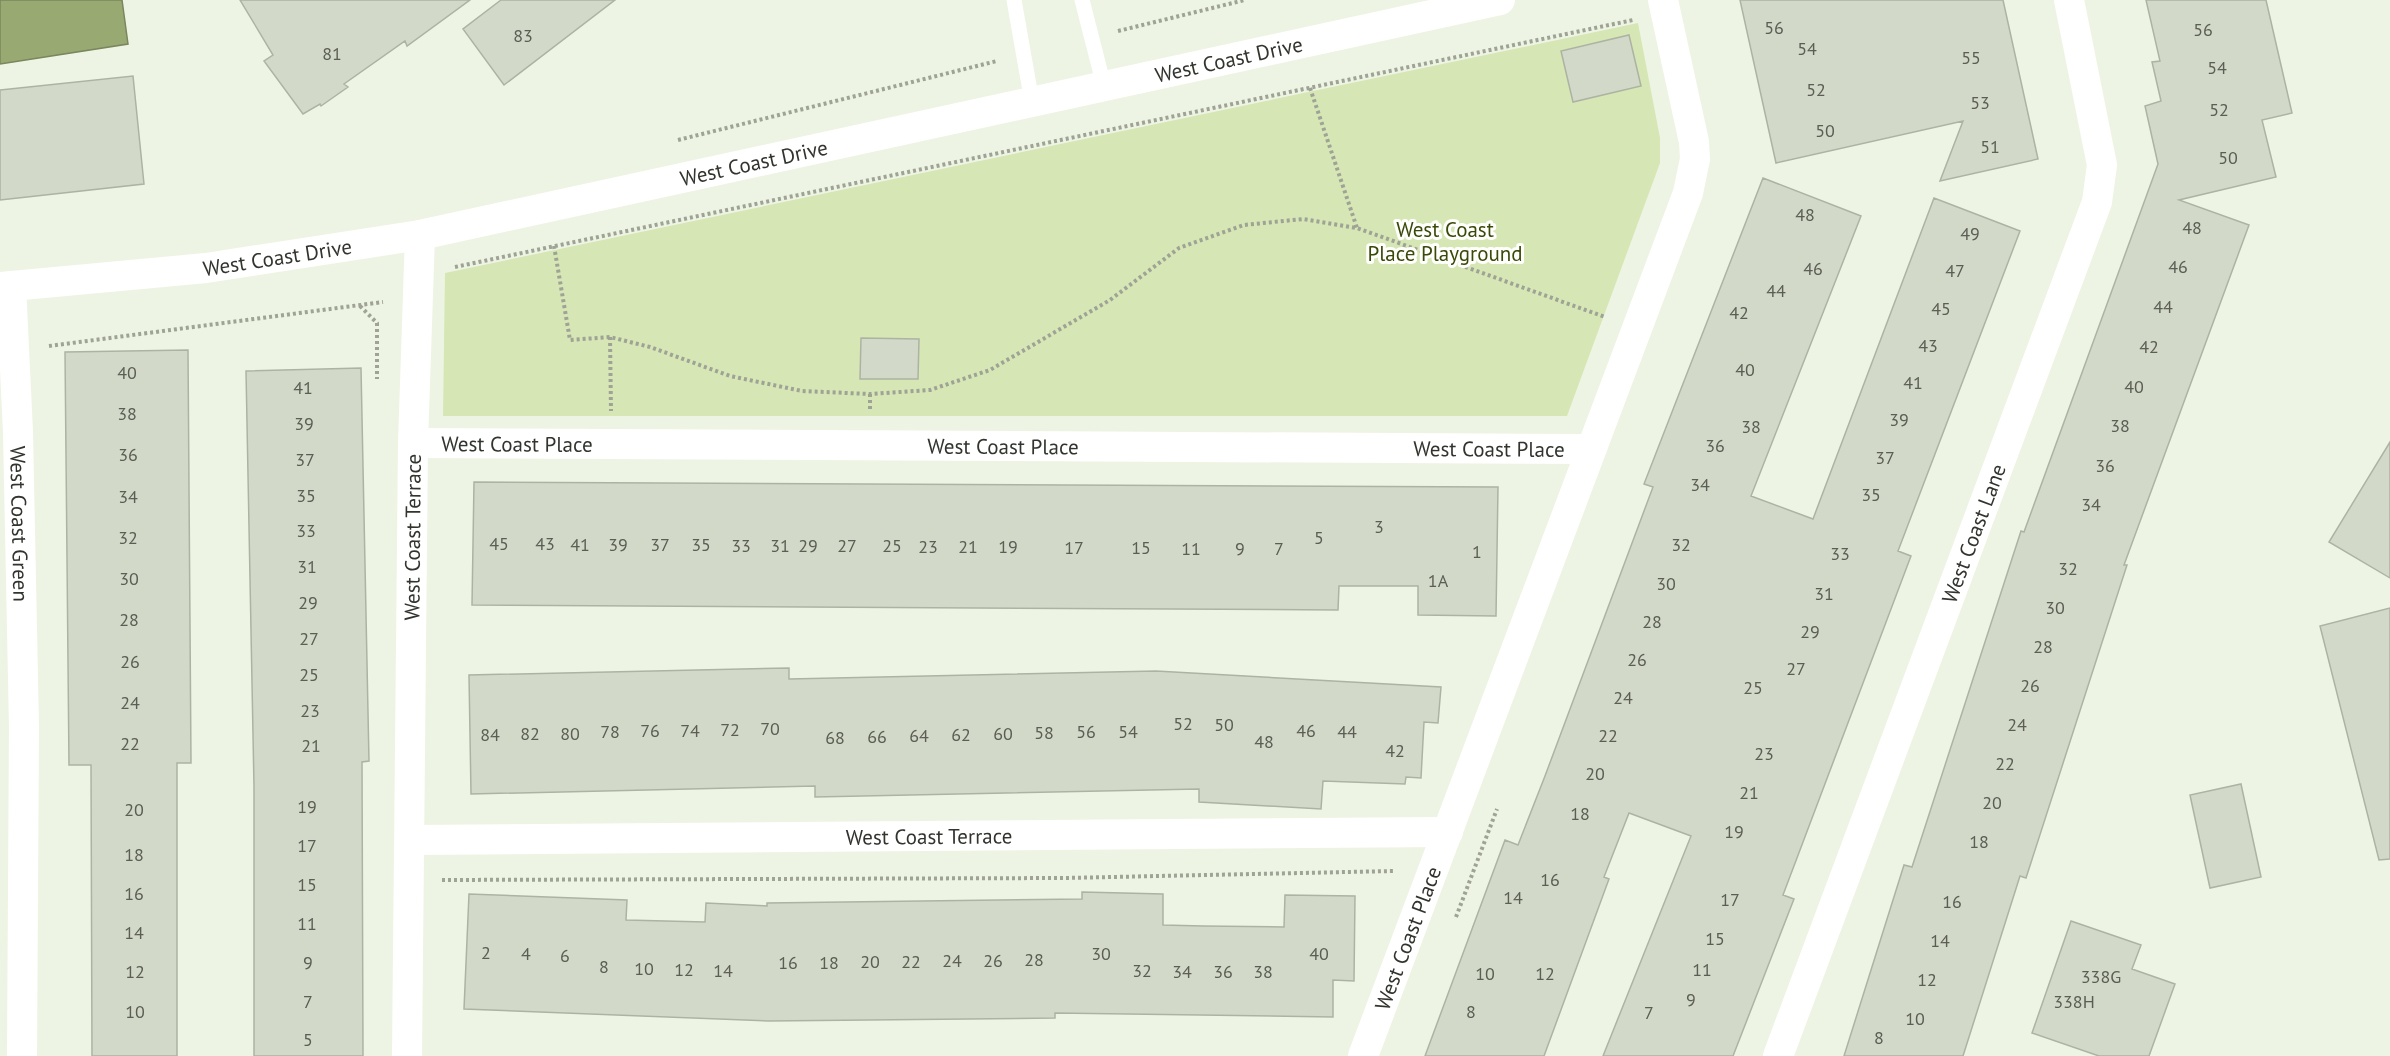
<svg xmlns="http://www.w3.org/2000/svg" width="2390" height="1056" font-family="'PT Sans',sans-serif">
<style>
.green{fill:#d6e6b4}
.water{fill:#98a972;stroke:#79865e;stroke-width:1.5}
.building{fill:#d3d9c8;stroke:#adb3a3;stroke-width:1.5}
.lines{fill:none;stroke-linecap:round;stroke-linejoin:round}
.path{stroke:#9ea396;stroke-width:4;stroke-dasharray:3 3;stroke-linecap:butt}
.lane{stroke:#fff;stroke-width:15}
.street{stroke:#fff;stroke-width:30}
.labels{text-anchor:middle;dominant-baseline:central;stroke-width:6;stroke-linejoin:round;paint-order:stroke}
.number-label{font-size:18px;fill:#5a5e54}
.street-label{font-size:21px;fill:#32352e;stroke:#fefffc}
.park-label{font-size:21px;fill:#3a4808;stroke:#fefffc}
</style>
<rect width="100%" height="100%" fill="#eef4e3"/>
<path class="green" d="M1638,23L1660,138V163L1567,416H443L445,273Z"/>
<path class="water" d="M0,0H122L128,44L0,64Z"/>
<path class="building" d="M240,0H470L407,46L405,41L344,84L348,87L321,106L320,104L303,114L264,61L273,55Z
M501,0H615L504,85L463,29Z
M1740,0H2003L2038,159L1940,181L1963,121L1776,163Z
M2146,0H2266L2292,113L2262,120L2276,177L2179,200L2249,225L2124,565H2127L2026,878L2020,876L1963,1056H1844L1904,865L1912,867L2021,531L2024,532L2158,164L2145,106L2161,101L2152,62L2160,61Z
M1629,35L1641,86L1573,102L1561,51Z
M133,76L144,184L0,200V90Z
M1763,178L1861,216L1751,496L1813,519L1934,198L2020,231L1898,551L1911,556L1783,895L1794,899L1733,1056H1603L1691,836L1629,813L1604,877L1609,879L1544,1056H1425L1505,840L1518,845L1545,776L1653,487L1644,484Z
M861,338L919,339L918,379H860Z
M188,350L191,763H177V1056H92L91,765H69L65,352Z
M361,368L369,761L362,762L363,1056H254V787L246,371Z
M2390,442V578L2329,542Z
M474,482L1498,487L1496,616L1418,615V586H1339L1338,610L472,605Z
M2390,608V859L2379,860L2320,626Z
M789,668V679L1156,671L1441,687L1438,723L1424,722L1421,778L1406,777L1405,784L1323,781L1321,809L1199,802V789L815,797V786L471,794L469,675Z
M2241,784L2261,877L2210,888L2190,795Z
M1082,892L1163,894V925L1203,926L1284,927L1285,895L1355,896L1354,981L1333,980V1017L1055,1013V1018L768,1021L464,1009L469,894L627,900L626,920L705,922L706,903L767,906V903L1082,899Z
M2071,921L2141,945L2132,969L2175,984L2149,1056H2099L2032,1033Z"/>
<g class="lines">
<path class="path" d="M1118,31L1245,0
M1310,88L1357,228
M678,140L997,61
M554,246L570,340L610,337L650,347L730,376L802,391L870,394L930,390L990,370L1110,300L1179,248L1244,225L1303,219L1357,228L1605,317
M455,267L1633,20
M360,306L377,323V379
M610,337L611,411
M49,346L383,302
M870,394V412
M442,880L1064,878L1395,871
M1456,917L1497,809"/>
<path class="lane" d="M1014,0L1032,102
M1082,0L1104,86"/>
<g class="street">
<path id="s1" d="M11,286L18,432L24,727L22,1056"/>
<path id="s2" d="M0,287L206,268L420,235L1500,0"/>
<path id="s3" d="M413,443L1591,449"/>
<path id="s4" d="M410,840L1448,832"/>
<path id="s5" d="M407,1056L413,443L420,235"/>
<path id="s6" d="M1363,1056L1688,193L1695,159L1694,142L1663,0"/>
<path id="s7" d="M1778,1056L2097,202L2102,165L2069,0"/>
</g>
</g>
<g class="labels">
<g class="number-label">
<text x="1774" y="27">56</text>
<text x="2203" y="29">56</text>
<text x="523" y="35">83</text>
<text x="1807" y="48">54</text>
<text x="332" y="53">81</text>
<text x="1971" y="57">55</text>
<text x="2217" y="67">54</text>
<text x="1816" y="89">52</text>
<text x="1980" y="102">53</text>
<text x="2219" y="109">52</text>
<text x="1825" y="130">50</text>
<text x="1990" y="146">51</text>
<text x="2228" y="157">50</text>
<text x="1805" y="214">48</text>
<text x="2192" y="227">48</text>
<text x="1970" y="233">49</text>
<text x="2178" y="266">46</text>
<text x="1813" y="268">46</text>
<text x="1955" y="270">47</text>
<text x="1776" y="290">44</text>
<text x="2163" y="306">44</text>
<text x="1941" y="308">45</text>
<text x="1739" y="312">42</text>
<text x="1928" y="345">43</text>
<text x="2149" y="346">42</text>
<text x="1745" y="369">40</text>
<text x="127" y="372">40</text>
<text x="1913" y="382">41</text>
<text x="2134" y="386">40</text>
<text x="303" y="387">41</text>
<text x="127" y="413">38</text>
<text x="1899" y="419">39</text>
<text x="304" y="423">39</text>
<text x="2120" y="425">38</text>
<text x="1751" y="426">38</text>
<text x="1715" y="445">36</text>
<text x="128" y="454">36</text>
<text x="1885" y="457">37</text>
<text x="305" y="459">37</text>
<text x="2105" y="465">36</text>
<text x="1700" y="484">34</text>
<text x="1871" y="494">35</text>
<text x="306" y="495">35</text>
<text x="128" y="496">34</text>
<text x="2091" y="504">34</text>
<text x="1379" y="526">3</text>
<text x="306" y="530">33</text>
<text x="128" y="537">32</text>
<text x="1319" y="537">5</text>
<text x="499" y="543">45</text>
<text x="545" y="543">43</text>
<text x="580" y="544">41</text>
<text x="618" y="544">39</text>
<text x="660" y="544">37</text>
<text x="701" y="544">35</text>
<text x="1681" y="544">32</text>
<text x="741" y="545">33</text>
<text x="780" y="545">31</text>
<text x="808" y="545">29</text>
<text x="847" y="545">27</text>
<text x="892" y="545">25</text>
<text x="928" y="546">23</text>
<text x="968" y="546">21</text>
<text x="1008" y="546">19</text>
<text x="1074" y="547">17</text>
<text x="1141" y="547">15</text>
<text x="1191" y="548">11</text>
<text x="1240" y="548">9</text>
<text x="1279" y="548">7</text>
<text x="1477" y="551">1</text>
<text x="1840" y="553">33</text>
<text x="307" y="566">31</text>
<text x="2068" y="568">32</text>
<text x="129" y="578">30</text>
<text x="1438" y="580">1A</text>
<text x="1666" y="583">30</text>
<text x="1824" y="593">31</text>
<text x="308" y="602">29</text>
<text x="2055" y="607">30</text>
<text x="129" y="619">28</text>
<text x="1652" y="621">28</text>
<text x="1810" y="631">29</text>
<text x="309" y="638">27</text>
<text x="2043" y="646">28</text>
<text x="1637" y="659">26</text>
<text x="130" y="661">26</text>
<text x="1796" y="668">27</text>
<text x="309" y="674">25</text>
<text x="2030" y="685">26</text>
<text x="1753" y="687">25</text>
<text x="1623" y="697">24</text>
<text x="130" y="702">24</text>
<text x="310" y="710">23</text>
<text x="1183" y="723">52</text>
<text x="1224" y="724">50</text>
<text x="2017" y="724">24</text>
<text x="770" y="728">70</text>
<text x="730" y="729">72</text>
<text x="650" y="730">76</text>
<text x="690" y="730">74</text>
<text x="1306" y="730">46</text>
<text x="610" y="731">78</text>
<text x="1086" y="731">56</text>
<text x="1128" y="731">54</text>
<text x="1347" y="731">44</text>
<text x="1044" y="732">58</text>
<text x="530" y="733">82</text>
<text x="570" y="733">80</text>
<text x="1003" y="733">60</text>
<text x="490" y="734">84</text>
<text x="961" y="734">62</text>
<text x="919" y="735">64</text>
<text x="1608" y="735">22</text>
<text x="877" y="736">66</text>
<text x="835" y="737">68</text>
<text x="1264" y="741">48</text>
<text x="130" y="743">22</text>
<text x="311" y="745">21</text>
<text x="1395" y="750">42</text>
<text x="1764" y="753">23</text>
<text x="2005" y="763">22</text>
<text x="1595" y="773">20</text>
<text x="1749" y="792">21</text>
<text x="1992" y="802">20</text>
<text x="307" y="806">19</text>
<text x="134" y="809">20</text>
<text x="1580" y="813">18</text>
<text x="1734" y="831">19</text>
<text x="1979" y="841">18</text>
<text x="307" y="845">17</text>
<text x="134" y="854">18</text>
<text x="1550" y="879">16</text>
<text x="307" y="884">15</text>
<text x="134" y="893">16</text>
<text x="1513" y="897">14</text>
<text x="1730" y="899">17</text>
<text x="1952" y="901">16</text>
<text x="307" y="923">11</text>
<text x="134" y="932">14</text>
<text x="1715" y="938">15</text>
<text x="1940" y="940">14</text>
<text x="486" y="952">2</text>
<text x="526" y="953">4</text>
<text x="1101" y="953">30</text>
<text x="1319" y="953">40</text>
<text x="565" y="955">6</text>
<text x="1034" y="959">28</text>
<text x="952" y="960">24</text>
<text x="993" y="960">26</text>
<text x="870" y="961">20</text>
<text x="911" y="961">22</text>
<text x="308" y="962">9</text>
<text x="788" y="962">16</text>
<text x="829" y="962">18</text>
<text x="604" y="966">8</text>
<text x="644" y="968">10</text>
<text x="684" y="969">12</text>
<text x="1702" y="969">11</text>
<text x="723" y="970">14</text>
<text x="1142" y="970">32</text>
<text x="135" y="971">12</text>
<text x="1182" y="971">34</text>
<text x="1223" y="971">36</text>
<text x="1263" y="971">38</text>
<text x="1485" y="973">10</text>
<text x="1545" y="973">12</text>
<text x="2101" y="976">338G</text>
<text x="1927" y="979">12</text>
<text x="1691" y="999">9</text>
<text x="308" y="1001">7</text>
<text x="2074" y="1001">338H</text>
<text x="135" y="1011">10</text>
<text x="1471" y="1011">8</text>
<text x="1649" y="1012">7</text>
<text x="1915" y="1018">10</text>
<text x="1879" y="1037">8</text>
<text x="308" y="1039">5</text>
</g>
<g class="street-label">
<text stroke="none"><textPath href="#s2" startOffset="1251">West Coast Drive</textPath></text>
<text stroke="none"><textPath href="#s2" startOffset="765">West Coast Drive</textPath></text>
<text stroke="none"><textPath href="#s2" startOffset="279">West Coast Drive</textPath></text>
<text stroke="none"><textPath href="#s3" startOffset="104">West Coast Place</textPath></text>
<text stroke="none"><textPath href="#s3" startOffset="590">West Coast Place</textPath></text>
<text stroke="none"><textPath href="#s3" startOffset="1076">West Coast Place</textPath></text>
<text stroke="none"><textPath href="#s1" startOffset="238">West Coast Green</textPath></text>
<text stroke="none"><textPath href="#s7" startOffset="558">West Coast Lane</textPath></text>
<text stroke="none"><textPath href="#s5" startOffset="519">West Coast Terrace</textPath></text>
<text stroke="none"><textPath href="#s4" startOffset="519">West Coast Terrace</textPath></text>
<text stroke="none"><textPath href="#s6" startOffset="126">West Coast Place</textPath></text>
</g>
<g class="park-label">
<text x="1445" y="229">West Coast<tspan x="1445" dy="24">Place Playground</tspan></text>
</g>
</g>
</svg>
